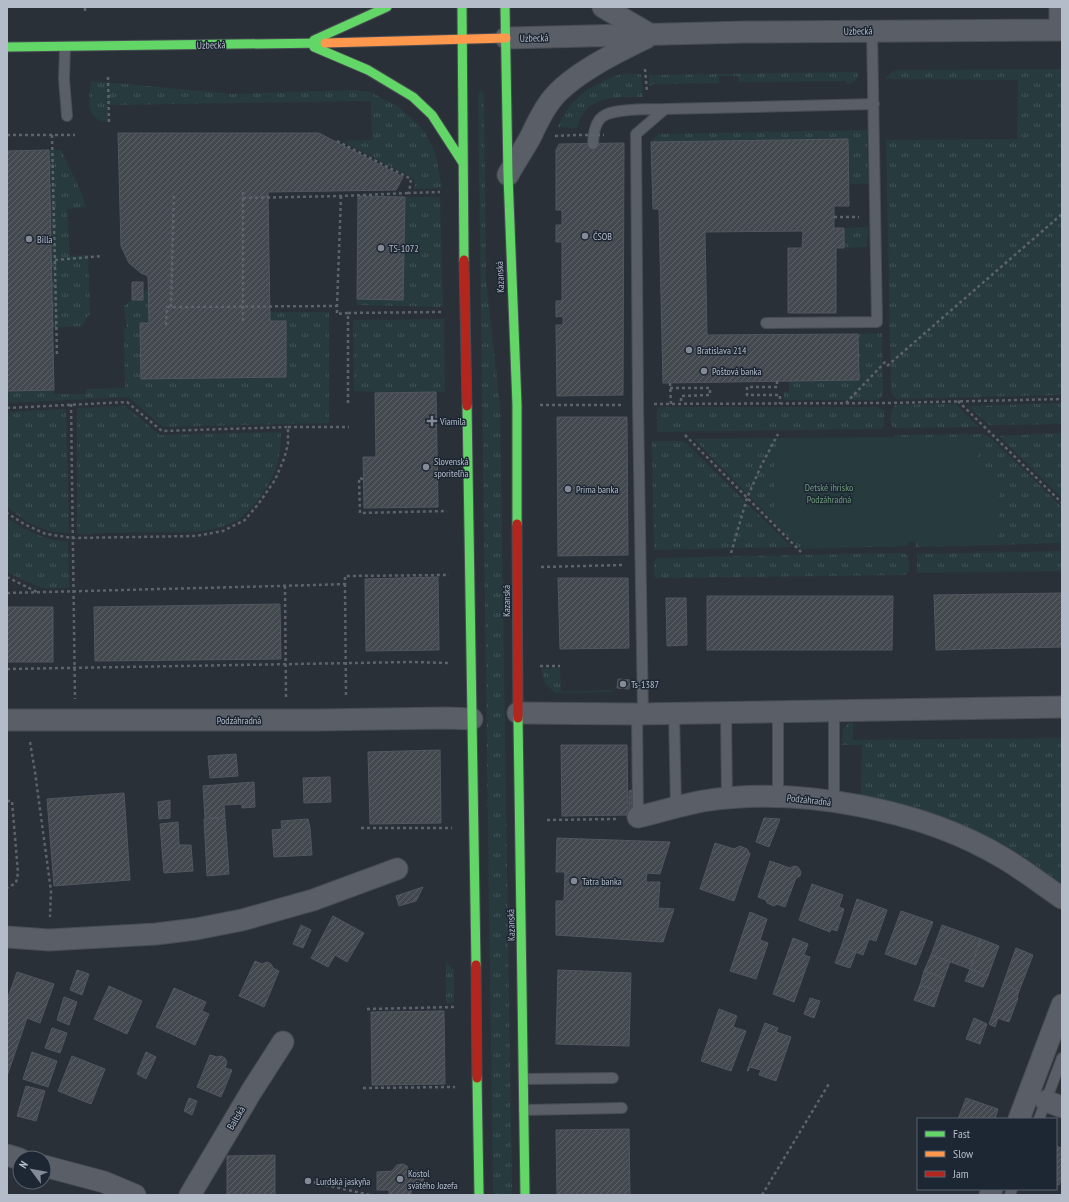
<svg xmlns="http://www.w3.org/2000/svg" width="1069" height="1202" font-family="'PT Sans Narrow',sans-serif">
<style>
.grass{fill:url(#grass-tufts)}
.park{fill:#273a3e}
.building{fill:url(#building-hatch);stroke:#52575f}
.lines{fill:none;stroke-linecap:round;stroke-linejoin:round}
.lane-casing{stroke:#484c53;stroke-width:12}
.street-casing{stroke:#484c53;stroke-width:23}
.fast-casing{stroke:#484c53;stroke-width:11}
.slow-casing{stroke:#484c53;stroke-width:11}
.jam-casing{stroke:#484c53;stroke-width:11}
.path{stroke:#5d636a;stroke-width:2.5;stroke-dasharray:3 3;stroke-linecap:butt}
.lane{stroke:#5a5e66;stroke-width:10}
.street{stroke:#5a5e66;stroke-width:21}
.fast{stroke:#63d668;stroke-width:9}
.slow{stroke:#ff974d;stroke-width:9}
.jam{stroke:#b3261e;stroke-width:9}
.path-bridge{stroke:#5d636a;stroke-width:2.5;stroke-dasharray:3 3;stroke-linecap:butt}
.poi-dot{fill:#848b96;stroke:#1d2633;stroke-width:1.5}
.labels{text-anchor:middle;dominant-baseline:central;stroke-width:3;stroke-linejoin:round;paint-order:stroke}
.street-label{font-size:10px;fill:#b4bcc9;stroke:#1d2633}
.poi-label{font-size:10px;fill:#b4bcc9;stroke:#1d2633;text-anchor:start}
.park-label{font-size:10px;fill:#6b9a76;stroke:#1d2633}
</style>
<defs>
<pattern id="grass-tufts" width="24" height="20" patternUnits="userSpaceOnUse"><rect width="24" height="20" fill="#273a3e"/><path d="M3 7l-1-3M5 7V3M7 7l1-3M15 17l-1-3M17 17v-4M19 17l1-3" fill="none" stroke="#445559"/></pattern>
<pattern id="building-hatch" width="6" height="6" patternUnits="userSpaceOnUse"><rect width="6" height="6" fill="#444950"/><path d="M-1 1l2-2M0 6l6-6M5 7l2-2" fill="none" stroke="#5d6168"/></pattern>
</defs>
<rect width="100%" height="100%" fill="#2a3038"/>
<path class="grass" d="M1062,69V395L897,399L892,395L891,389L886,140L1017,139L1018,80L885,79L892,72L897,70Z
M856,72L858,74C857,81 853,83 846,84V81L739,82L738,76H719V83L652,84V86L649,85V75Z
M622,74H641L643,97C616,97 585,94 577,128L558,127C570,98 592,83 622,74Z
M91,81L105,82L231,94L354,90L370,92L399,107L424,131L434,150L437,161L442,188L415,189L414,179L342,141L372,140L371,101L108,105L109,122C106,122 102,122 99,120C86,115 89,92 91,81Z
M481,91L484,94L486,279L500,405L512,1195H493L478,94Z
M867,130L868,184H849L848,139L651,142L659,134Z
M49,150H61L82,194L86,207L67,209L70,256L88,255L90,313L82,326L52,328Z
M405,197H440L443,307L357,305V299L403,300Z
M869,227L866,247L844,248V228Z
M167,290L162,323L140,324L141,379L286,377V321H264L248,312H329V423L163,427L128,397L7,403V391L54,390V394H86V389L125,388L124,329L127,328L124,306L132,300H143V291Z
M444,319L445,392L375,393L374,392L354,391L353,320Z
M882,333L883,394L880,399L875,400H784V392H789V381L859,380L858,334Z
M1062,403V424L989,425L970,408L973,406Z
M956,404L979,427L895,428L891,425V411L895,405Z
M125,406L160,435L281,432C281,444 280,456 276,468C270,485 251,513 234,522C210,534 182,531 156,532C130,532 104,533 77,534V408Z
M661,407H878L884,411V426L882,429H878L658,432L657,429V408Z
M66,409L69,533C42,532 27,523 7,507V412Z
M1062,433V498L999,436Z
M981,434L990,437L1062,507V543L916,547L893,438L894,435Z
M885,437V459L909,541L907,546L800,549L694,439Z
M652,441H684L791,547L654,550Z
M7,518C26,531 45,540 68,542L69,588H42L25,581L7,572Z
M1062,551V571L917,573V554Z
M903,553L907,555C910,561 911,568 907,574L902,575L656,578L654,576V561L656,558Z
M560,668L561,692L613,690V692L555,693L545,683L541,669Z
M849,723H853V740L1062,738V884L1023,856L978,833L901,804L861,796L862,745H842L843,729Z
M446,962L454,970V1002L446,1003Z"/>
<path class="park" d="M908,437H986L973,466L999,492L998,545L919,546L915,541L909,542L907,546L803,547L775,515L774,450L785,439Z"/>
<path class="building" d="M118,133H319L403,177L396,190L268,192L270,321H286V377L141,379L140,323H149L148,276L141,273L129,263L121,246Z
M848,139L849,206H834V228H844V248H836V313H788V248H802L803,231L705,232L707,335L858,334L859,380L663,383L659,209H653L651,142Z
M624,143L623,395L557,396L556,325H563V316L556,317V301H562V242H556V225H562V210H556V150L559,144Z
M49,150L54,390L7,391V151Z
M358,196L405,197L403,300L357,299Z
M132,282H143V300H132Z
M436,392L438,507L364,508L363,457H376L375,393Z
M557,417H627L628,555L558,556Z
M438,577L439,650L366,651L365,579Z
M558,578H628L629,648L560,649Z
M1062,593V647L936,650L934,595Z
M707,596H893L892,650H707Z
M666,598H686L687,645L667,646Z
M280,604L281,659L95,661L94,607Z
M7,607H53V662H7Z
M618,679L630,680L629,689L617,688Z
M561,745H627L628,815L562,816Z
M440,750L441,823L370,824L368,752Z
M236,754L238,776L210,778L208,756Z
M330,777L331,802L304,803L303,778Z
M254,782L255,807L242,808V804L224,805L225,817L205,818L203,786Z
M632,790V813H629V791Z
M124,793L130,880L54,886L47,799Z
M170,800V818L159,819L158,802Z
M225,818L229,874L207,876L204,819Z
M764,818L780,819L769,847L756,842Z
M308,819L310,828L312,855L274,857L272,830L282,829L281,821Z
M178,822L179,845H191L193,871L164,873L160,824Z
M557,838L670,842L660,874L647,873L646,882H660L658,908L674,909L663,942L556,935V901H564L565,872H556Z
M715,843L734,849L740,846L747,849L750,854L734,901L700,889Z
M770,861L790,868L794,866L798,867L801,872L800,876L796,878L785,907L777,904L774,906L767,903L766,900L758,897Z
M812,884L843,895L839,907L844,909L837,931L831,929L830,932L799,920Z
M423,887L416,901L399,906L396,896Z
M857,899L887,910L876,941L869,939L863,955L841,947Z
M901,911L933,922L916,965L885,954Z
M750,912L767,919L760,940L768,943L756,979L730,971Z
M333,916L364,933L347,962L335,955L328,967L311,958Z
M301,925L311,930L303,948L293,944Z
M942,925L981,939L970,969L931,955Z
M793,938L808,944L804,955L810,957L794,1002L773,994Z
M981,939L999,946L988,976L970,969Z
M841,947L856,952L850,968L835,963Z
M1016,948L1033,955L1019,991L1003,984Z
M931,955L950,962L944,978L924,971Z
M255,961L262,964L267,962L271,964L273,968L279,971L264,1007L239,996Z
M970,969L988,976L983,987L965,981Z
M77,970L89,974L82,995L70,990Z
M558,970L631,973L629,1046L556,1044Z
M924,971L944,978L939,992L920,985Z
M17,972L54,984L40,1023L27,1018L7,1076V1000Z
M1003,984L1019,991L1017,997L1018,998L1009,1022L992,1016Z
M920,985L939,992L934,1007L914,1000Z
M109,986L142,1001L127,1034L94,1019Z
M174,988L206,1002L202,1011L209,1014L195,1045L156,1027Z
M64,997L77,1002L69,1025L57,1020Z
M810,998L820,1001L814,1018L804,1014Z
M719,1009L737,1016L733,1027L746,1031L731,1071L701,1061Z
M444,1011L445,1084L372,1085L371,1012Z
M992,1016L998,1018L995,1027L989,1024Z
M974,1018L987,1024L980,1044L966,1039Z
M765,1023L778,1028L776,1032L791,1037L776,1081L759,1075L761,1070L750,1067L748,1071H747Z
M52,1028L67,1033L60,1053L45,1048Z
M32,1052L57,1061L48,1087L23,1079Z
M146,1052L156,1057L146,1079L137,1074Z
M210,1055L217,1057L221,1056L225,1058L227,1062L225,1068L232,1070L221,1097L197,1087Z
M72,1056L105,1069L91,1104L58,1091Z
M26,1086L45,1091L36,1121L17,1116Z
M189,1098L197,1101L192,1115L184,1111Z
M966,1098L998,1109L995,1119H958Z
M629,1129L630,1195H557L556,1130Z
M1056,1146L1062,1148V1177L1059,1185L1056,1184Z
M275,1155V1195H227V1156Z
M403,1164L407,1166L409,1171H423L424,1187L411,1188V1195H389V1190H377V1172L392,1171L397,1165Z"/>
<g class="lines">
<defs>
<path id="lane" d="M65,47L64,79L67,116
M593,144C594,115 604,112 630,110C642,109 653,109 665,109
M766,323L877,322L872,30
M834,710V802
M778,711V797
M726,712L727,799
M643,713L638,405L636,134L665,109L874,104
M674,713L676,807
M637,714L638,817
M524,1079L613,1078
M524,1110L622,1108
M1039,1119L1062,1058
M1010,1195L1012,1189"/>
<path id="street" d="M603,7L651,35
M1060,7V30
M506,38L746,32L1062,30
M508,175C515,162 524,149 531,136C537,123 543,110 552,99C572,74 617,52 646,38
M518,713L637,714L1062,707
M7,720H317L446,718L472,719
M638,817C660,812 681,805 703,801C798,786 923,809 1005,859C1025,871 1043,885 1062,898
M7,937L49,940L156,934L196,929L242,920L313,900L397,869
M1046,1101L1062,1107
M1019,1119L1062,1005
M7,1155L20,1159
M44,1166L104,1182L135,1195
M190,1195L251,1092L283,1042
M990,1195L992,1189"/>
<path id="fast" d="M462,7L464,260
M505,7L508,175L517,405V524
M314,40L387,7
M7,47L325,43
M314,47L368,70L413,97L432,115L463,163
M467,406L476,965
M518,718L525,1195
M477,1078L479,1195"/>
<path id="slow" d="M325,43L506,38"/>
<path id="jam" d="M464,260L467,406
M517,524L518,718
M476,965L477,1078"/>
</defs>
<use href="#lane" class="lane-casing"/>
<use href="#street" class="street-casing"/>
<use href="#fast" class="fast-casing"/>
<use href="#slow" class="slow-casing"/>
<use href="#jam" class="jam-casing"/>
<path class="path" d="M85,11V7
M645,69L647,92
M108,77L109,122
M7,135H75
M52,135L57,356
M555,136L576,135
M337,141L411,179L409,193L440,192
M243,192V324
M341,196L337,306V314L348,313V404
M243,198L341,196L409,193
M834,217H859
M55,260L103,256
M171,307L174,194
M348,313L442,312
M166,325L167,307L337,306
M887,366L1062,214
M777,381V387H747V395H780V404
M670,383L671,404
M670,388H710V395L681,396V404
M958,401L1062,503
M846,403L887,360
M71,404L75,699
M654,404L888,403L1062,399
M540,405H621
M7,408L127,402L162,431L288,427V444L284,459L275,480L259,503L245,520L223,531L196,536L73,538L46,534L24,524L7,513
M288,427H349
M685,435L801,552
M363,479L359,478L360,513L447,511
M731,553L747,498L761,466L778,434
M541,567L623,565
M7,577L37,592
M345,584L346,697
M285,586L286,697
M7,593L316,585L345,584V576L449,575
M540,666H560
M7,669L412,662L448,663
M30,742L35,772L51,891L50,917
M7,801H12L18,873L16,883L7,888
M547,820L617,819
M361,828H452
M367,1009L454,1007
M363,1088L455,1087
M308,1181L370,1195
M762,1195L830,1082"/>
<use href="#lane" class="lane"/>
<use href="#street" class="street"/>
<use href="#fast" class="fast"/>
<use href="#slow" class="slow"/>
<use href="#jam" class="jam"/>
<path class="path-bridge" d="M579,135H604"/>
</g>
<g class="poi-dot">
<circle cx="585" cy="236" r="4"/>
<circle cx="29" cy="239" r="4"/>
<circle cx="381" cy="248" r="4"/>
<circle cx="689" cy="350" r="4"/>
<circle cx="704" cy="371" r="4"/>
<path d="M430 415h4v4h4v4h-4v4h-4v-4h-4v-4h4z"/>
<circle cx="426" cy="467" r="4"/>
<circle cx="568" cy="489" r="4"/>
<circle cx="623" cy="684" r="4"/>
<circle cx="574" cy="881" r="4"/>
<circle cx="400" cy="1179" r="4"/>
<circle cx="308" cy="1181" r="4"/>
</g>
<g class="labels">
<g class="street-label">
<text transform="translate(858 31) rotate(-1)">Uzbecká</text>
<text transform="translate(534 38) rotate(-1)">Uzbecká</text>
<text transform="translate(211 45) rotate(-1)">Uzbecká</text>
<text transform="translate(500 277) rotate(-92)">Kazanská</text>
<text transform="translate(506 601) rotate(-90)">Kazanská</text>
<text x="239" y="720">Podzáhradná</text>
<text transform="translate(809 800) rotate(6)">Podzáhradná</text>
<text transform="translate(511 925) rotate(-91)">Kazanská</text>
<text transform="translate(236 1118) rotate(-59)">Baltská</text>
</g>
<g class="poi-label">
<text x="593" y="236">ČSOB</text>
<text x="37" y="239">Billa</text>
<text x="389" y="248">TS-1072</text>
<text x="697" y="350">Bratislava 214</text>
<text x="712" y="371">Poštová banka</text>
<text x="440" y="421">Viamila</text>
<text x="434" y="461">Slovenská<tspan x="434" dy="12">sporiteľňa</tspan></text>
<text x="576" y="489">Prima banka</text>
<text x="631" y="684">Ts-1387</text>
<text x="582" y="881">Tatra banka</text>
<text x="408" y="1173">Kostol<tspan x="408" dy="12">svätého Jozefa</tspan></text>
<text x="316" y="1181">Lurdská jaskyňa</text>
</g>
<g class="park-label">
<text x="829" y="487">Detské ihrisko<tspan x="829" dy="12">Podzáhradná</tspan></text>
</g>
</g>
<rect width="1069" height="1202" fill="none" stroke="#b4bcc9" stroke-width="16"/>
<rect x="917" y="1118" width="140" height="72" fill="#1d2633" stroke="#59626f"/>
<rect x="925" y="1131" width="20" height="6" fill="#63d668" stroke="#59626f"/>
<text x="953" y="1138" font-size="12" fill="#b4bcc9">Fast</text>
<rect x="925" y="1151" width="20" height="6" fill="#ff974d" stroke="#59626f"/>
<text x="953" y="1158" font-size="12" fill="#b4bcc9">Slow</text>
<rect x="925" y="1171" width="20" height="6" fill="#b3261e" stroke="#59626f"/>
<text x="953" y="1178" font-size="12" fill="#b4bcc9">Jam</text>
<g transform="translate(32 1170) rotate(302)"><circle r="19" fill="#1d2633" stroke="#59626f"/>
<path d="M0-3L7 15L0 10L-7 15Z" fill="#848b96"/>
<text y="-6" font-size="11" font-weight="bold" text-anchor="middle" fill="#b4bcc9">N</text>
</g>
</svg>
